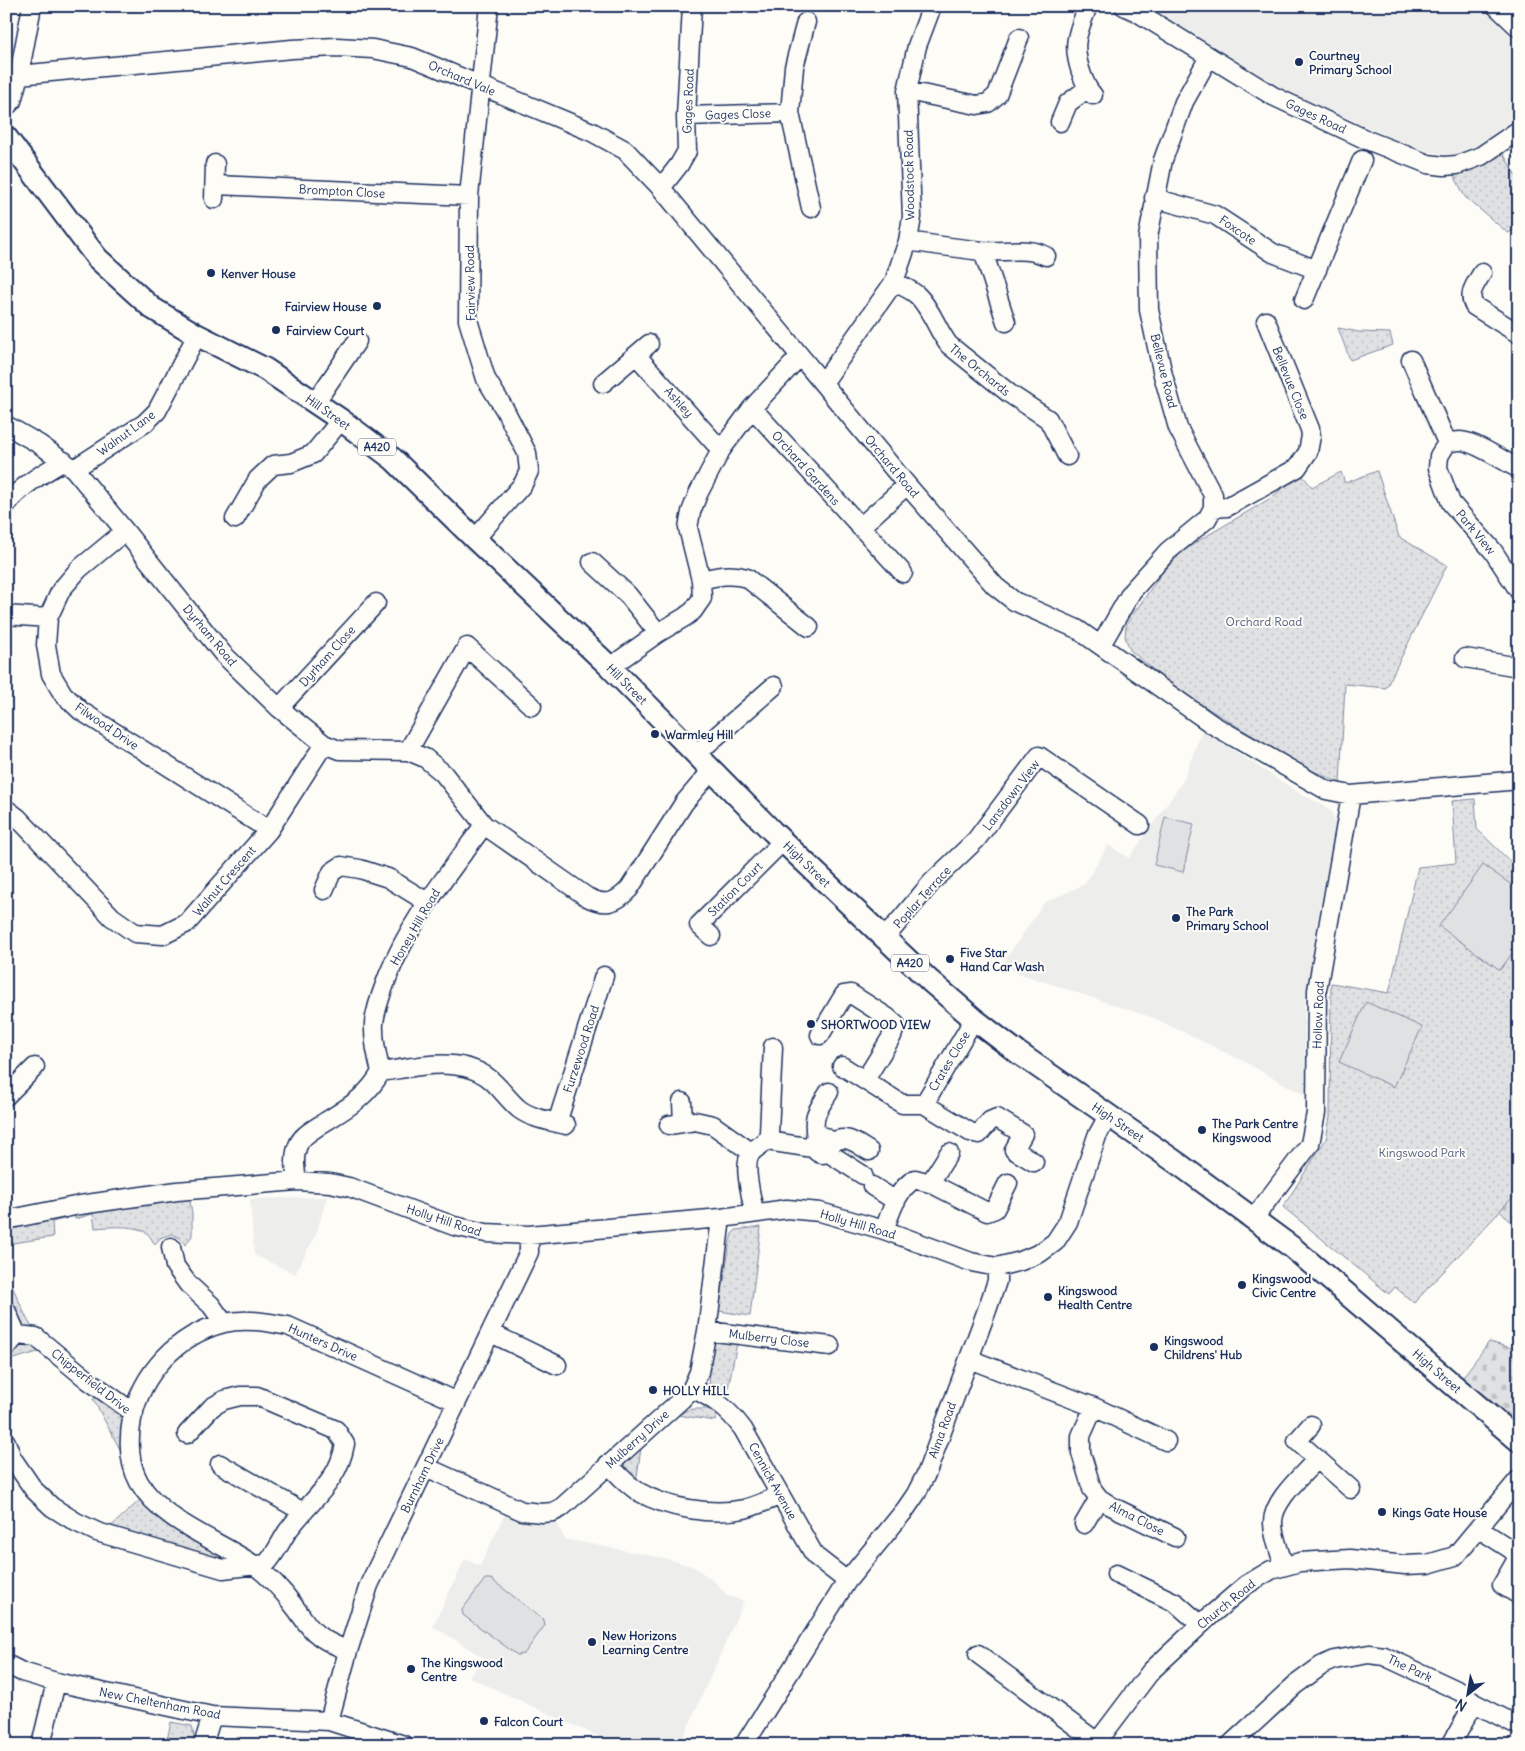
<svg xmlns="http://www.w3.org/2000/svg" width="1525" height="1751" font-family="Delius,sans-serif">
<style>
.built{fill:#edeeec}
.green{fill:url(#green-dots);stroke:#7e88a0}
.cemetery{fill:url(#cemetery-stones);stroke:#7e88a0}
.pitch{fill:#e0e1e3;stroke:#7e88a0}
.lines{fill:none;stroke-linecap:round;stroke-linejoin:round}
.minor-casing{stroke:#1b2f5e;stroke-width:21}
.major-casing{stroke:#1b2f5e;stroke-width:25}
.minor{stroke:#fdfcf7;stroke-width:18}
.major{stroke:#fdfcf7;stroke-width:21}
.poi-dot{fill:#1b2f5e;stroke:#fdfcf7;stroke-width:2}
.labels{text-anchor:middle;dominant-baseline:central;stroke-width:4;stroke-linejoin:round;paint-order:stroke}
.shield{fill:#fdfcf7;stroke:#5f6c8c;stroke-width:1}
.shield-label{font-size:11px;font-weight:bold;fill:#1b2f5e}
.poi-label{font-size:12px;font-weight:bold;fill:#1b2f5e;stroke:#fdfcf7;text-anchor:start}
.street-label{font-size:12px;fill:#1b2f5e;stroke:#fdfcf7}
.park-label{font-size:12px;fill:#4c5c7f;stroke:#fdfcf7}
</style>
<defs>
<pattern id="green-dots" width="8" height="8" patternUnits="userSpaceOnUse" patternTransform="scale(1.25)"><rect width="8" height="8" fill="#e0e1e3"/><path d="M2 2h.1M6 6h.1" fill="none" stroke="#c0c1c5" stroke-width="1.8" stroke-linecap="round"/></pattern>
<pattern id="cemetery-stones" width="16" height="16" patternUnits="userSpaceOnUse" patternTransform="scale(1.25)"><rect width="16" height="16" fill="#e0e1e3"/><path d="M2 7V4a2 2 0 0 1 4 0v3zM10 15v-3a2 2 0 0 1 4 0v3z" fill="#c0c1c5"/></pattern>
</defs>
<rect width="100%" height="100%" fill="#fdfcf7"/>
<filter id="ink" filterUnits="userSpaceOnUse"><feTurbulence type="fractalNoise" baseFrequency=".02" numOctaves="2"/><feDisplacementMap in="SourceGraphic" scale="10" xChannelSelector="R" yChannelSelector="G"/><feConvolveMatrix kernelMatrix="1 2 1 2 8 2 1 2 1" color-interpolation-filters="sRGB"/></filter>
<g filter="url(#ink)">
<path class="built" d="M1144,6H1481L1519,44V115L1475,148L1456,155L1435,153L1418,149L1285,92Z
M1202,730L1301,794L1322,804L1332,812L1336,825L1315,933L1304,1006L1306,1096L1243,1061L1156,1019L1018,973L1003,963L1044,903L1085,884L1108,845L1129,858L1183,781Z
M327,1197L316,1234L295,1274L254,1255L250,1199Z
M507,1509L553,1516L565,1539L668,1559L694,1567L716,1583L728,1596L744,1601L680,1745H605L597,1736L469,1677L484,1658L433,1626L465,1559L480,1566Z"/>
<path class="green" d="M1503,153L1519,181V227L1508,233L1465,197L1454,175C1472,171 1487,162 1503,153Z
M1338,328L1359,332L1390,333L1393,345L1350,360Z
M1377,471L1399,537L1447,565L1386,688L1345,684L1340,783L1302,766L1176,689L1130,650L1125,637L1126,625L1136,610L1162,573L1181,553L1198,541L1271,498L1295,478L1302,475L1312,487L1341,472L1345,483Z
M1475,799L1477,829L1519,870V1191L1414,1303L1395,1287L1389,1294L1283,1207L1326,1139L1330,1117L1331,983L1389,993L1418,867L1456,863L1452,801Z
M189,1195L192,1213V1236L185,1245L180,1238L172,1234L160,1238L155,1245C153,1241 150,1237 148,1234C137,1224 109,1227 95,1228L93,1214L75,1219L74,1212Z
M67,1213L68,1218L52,1222L53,1237L6,1244V1225Z
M761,1227L750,1316L719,1311L730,1241L732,1234L736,1230Z
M9,1279L27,1319L35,1332L19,1326C12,1314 0,1292 9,1279Z
M738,1338L726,1398L709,1385L712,1343L714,1339Z
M20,1344L32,1345L41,1351L7,1361L11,1350Z
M98,1395C126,1417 123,1415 121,1451L93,1399Z
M693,1409H709L717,1413L715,1421L678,1415L685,1411Z
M642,1441L636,1483L623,1470L622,1463Z
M140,1500L157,1517L169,1525L223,1557V1562L107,1530Z
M171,1722L192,1726L194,1735L191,1745H166Z"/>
<path class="cemetery" d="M1519,1191V1231L1500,1210Z
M1489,1342L1519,1350V1423L1462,1378Z"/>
<path class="pitch" d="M1165,817L1194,824L1183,872L1154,865Z
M1483,865L1519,890V944L1500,970L1439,926Z
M1366,1002L1422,1027L1394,1087L1339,1062Z
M485,1579H491L544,1620L545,1625L524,1654L517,1655L463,1615L462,1610Z"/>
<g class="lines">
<defs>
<path id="minor" d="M1088,6C1077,34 1071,45 1082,75C1085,83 1087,89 1093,95
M1124,6L1137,12L1273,96L1367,140L1428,164L1444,166L1457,165L1481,156L1519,130
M1496,6L1519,28
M19,75L292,49L337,47L373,49L412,57L592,132L625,150L661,188L907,485L995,586L1014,601L1077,629L1213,725L1326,790L1351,795L1519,780
M907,91L977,105L988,103L997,95L1019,38
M6,107L12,101L19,75L32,6
M790,113L794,67L806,22
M686,116L790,113L811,208
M1060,122L1068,103L1087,89
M215,185L469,196
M661,188L679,165L687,151L686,116L692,6
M1154,198L1215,215L1273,253L1317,270
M214,199L215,164
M908,241C933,245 957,248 982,251C1004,253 1026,246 1046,256
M983,251L1006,322
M1482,273C1476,284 1467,293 1474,306L1519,334
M894,282C902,286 912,290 918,296C932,310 937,330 949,345L1010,394L1048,419L1067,456
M1304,300L1362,160
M637,356L721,450
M1411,360L1447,443
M603,383L649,344
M823,383L894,282L908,241L912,217L907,91L917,46L932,6
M315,403L357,341
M752,408L903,573
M6,425L39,444L74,469L125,531L223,654L279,708L324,744L339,750L408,751L425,758L443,773L484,825L587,897C605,906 615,904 629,889L684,803L712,770
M1447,443L1439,456L1438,468L1451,503L1493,551L1519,591
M1447,443C1451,442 1455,441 1459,441C1473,440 1505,462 1519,469
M74,469L145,423L157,411L197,335
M6,505C22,485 42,474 64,461
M1213,508L1227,507L1297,468L1308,452L1311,436L1310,429L1266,321
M235,519L258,479L273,465L291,463L313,454L341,420
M860,527L907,485
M125,531L79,569L61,590L48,618L46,645L51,674L63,694L81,711L269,830
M475,539L523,484L529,471L527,453L505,410L486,379L468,320L469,196L489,6
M592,562L628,595L658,633
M701,580C718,576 731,573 747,578L809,627
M6,615L48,618
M1101,645L1132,591L1168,551L1207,519L1213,508V495L1178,428L1163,375L1149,310L1148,237L1163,160L1184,102L1209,57
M1465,658L1519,667
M610,667L658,633L685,617L693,611L702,598L701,580L688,528L691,512L698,494L721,450L752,408L800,356
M279,708L376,603
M408,751L467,647L532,706
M696,754L774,686
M6,809L18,818L112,917L135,933L163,935L187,923L269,830L324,744
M324,890L332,872L341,866L360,869L388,878L427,902
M711,936L699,925L783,841
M884,939L932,882L976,840L1039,756L1140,825
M974,1019L924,1104L970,1132L979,1134L990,1121L997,1118L1023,1134L1014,1150L1034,1162
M820,1035L844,995L851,994L887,1017L896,1025L892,1036L865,1080
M842,1066L902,1104H924
M381,1072C414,1067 456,1056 486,1076C499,1085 507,1099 519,1109C532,1119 551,1121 566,1125
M6,1096L35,1067
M682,1102L683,1123
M557,1123L604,976
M669,1125L695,1121L713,1125L751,1152
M816,1138C812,1114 817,1112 829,1092
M767,1141L813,1148C817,1153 822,1156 827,1152C840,1142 813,1124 813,1148
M830,1143C847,1134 854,1142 869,1151
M827,1152L863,1175
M297,1181C295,1168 293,1155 299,1143C303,1135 313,1130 320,1125C345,1109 366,1099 381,1072C377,1057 373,1040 374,1023C376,1006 382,992 388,976C410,920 449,873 484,825
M930,1183L949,1153
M872,1186L896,1201
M754,1212C752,1198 742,1164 751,1153C758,1144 765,1147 769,1133L773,1047
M1254,1218L1310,1144L1316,1113L1317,990L1351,795
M6,1220L80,1205L177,1191L297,1181L330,1183L349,1187L454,1226L486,1233L529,1235L721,1218L787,1209L820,1212L884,1230L971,1262L997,1267L1021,1261L1040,1253L1055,1242L1068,1222L1097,1136L1108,1116
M884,1230C891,1212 897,1189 915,1179L930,1183L987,1212L995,1209L1008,1183
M171,1247L175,1266L188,1284L211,1305L224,1323
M6,1310L17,1335
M707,1331L830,1346
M491,1333L557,1365
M6,1348L17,1335L36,1337L88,1380L134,1413
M969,1359L1094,1407L1166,1441
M692,1388C716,1400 727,1408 743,1429L815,1556L847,1581
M1094,1407L1081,1436V1453L1092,1489L1099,1498L1111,1506L1175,1537
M1311,1425L1297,1441L1351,1489
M6,1442L12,1458L34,1490L52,1507L76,1522L97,1532L223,1569L266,1564C275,1555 280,1543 287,1532C310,1500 338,1484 345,1444L336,1430L257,1396H240L224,1400L212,1407L187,1434
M220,1464L303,1512
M608,1464C618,1474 627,1485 639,1492C667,1508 712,1516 744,1509C756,1506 768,1500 780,1496
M426,1467L522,1511L542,1513L553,1512L561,1508L682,1399L692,1388L699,1372L707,1331L721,1218
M1084,1524L1099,1498
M1479,1529L1512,1550L1519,1560
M1517,1559L1502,1585L1519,1595
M1284,1566C1280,1552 1273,1537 1273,1523C1272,1501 1303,1475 1317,1459
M1116,1574L1176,1603L1200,1624
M348,1651C338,1646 326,1642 318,1635C308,1628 302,1616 294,1606C283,1591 269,1576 254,1565C218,1540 161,1521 139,1482C128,1462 128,1441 132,1419C142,1373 177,1335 224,1323C245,1318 267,1322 288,1326L457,1402
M978,1654L1097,1742
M6,1664L22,1672L56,1682L212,1716L329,1721L404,1745
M329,1721L348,1651L369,1585L529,1252V1235
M41,1745L56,1682
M203,1745L212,1716
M744,1745L847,1581L905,1510L916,1494L927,1472L987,1310L997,1281V1267
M1095,1745L1151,1671L1210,1616L1246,1585L1271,1570L1300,1562L1350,1559L1405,1565L1428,1564L1455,1556L1519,1479
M1230,1745L1295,1685L1321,1666L1334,1660L1369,1654L1384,1656L1461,1692L1474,1703L1519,1726
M1451,1745L1474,1703"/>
<path id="major" d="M6,137L97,258L152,308L197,335L265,369L341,420L393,459L475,539L610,667L772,831L930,981L974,1019L1017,1052L1180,1165L1293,1248L1519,1441"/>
</defs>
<use href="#minor" class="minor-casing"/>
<use href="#major" class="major-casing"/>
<use href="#minor" class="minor"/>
<use href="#major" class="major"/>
</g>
</g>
<g class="poi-dot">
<circle cx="1299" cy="62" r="5"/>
<circle cx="211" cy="273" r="5"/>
<circle cx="377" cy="306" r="5"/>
<circle cx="276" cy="330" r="5"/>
<circle cx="655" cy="734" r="5"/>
<circle cx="1176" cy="918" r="5"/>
<circle cx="950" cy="959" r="5"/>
<circle cx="811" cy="1024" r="5"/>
<circle cx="1202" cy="1130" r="5"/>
<circle cx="1242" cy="1285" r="5"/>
<circle cx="1048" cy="1297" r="5"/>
<circle cx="1154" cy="1347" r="5"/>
<circle cx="653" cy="1390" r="5"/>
<circle cx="1382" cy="1512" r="5"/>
<circle cx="592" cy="1642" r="5"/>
<circle cx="411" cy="1669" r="5"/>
<circle cx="484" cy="1721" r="5"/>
</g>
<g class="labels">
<g class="shield">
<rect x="358" y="438.5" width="38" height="17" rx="4"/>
<rect x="891" y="954.5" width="38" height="17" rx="4"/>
</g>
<g class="shield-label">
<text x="377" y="447">A420</text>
<text x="910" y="963">A420</text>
</g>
<g class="poi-label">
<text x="1309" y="55">Courtney<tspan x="1309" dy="14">Primary School</tspan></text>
<text x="221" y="273">Kenver House</text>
<text x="367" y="306" text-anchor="end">Fairview House</text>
<text x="286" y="330">Fairview Court</text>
<text x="665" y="734">Warmley Hill</text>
<text x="1186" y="911">The Park<tspan x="1186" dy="14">Primary School</tspan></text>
<text x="960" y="952">Five Star<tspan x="960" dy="14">Hand Car Wash</tspan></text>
<text x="821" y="1024">SHORTWOOD VIEW</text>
<text x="1212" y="1123">The Park Centre<tspan x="1212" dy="14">Kingswood</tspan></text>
<text x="1252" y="1278">Kingswood<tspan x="1252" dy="14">Civic Centre</tspan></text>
<text x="1058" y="1290">Kingswood<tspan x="1058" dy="14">Health Centre</tspan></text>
<text x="1164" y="1340">Kingswood<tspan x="1164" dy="14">Childrens' Hub</tspan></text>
<text x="663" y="1390">HOLLY HILL</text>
<text x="1392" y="1512">Kings Gate House</text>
<text x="602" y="1635">New Horizons<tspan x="602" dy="14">Learning Centre</tspan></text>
<text x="421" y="1662">The Kingswood<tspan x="421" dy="14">Centre</tspan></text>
<text x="494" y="1721">Falcon Court</text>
</g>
<g class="street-label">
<text transform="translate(462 78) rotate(23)">Orchard Vale</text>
<text transform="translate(688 101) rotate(-88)">Gages Road</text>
<text transform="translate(738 114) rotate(-2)">Gages Close</text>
<text transform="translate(1316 116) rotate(25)">Gages Road</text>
<text transform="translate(909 175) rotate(-91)">Woodstock Road</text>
<text transform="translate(342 191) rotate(3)">Brompton Close</text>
<text transform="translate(1238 230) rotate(34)">Foxcote</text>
<text transform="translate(470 283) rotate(-91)">Fairview Road</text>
<text transform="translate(980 370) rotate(39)">The Orchards</text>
<text transform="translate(1164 371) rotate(76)">Bellevue Road</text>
<text transform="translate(1291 383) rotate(68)">Bellevue Close</text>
<text transform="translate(679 402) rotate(48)">Ashley</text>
<text transform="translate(328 412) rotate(35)">Hill Street</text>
<text transform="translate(126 433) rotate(-36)">Walnut Lane</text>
<text transform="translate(892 466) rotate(50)">Orchard Road</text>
<text transform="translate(806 468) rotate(48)">Orchard Gardens</text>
<text transform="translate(1476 532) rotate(50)">Park View</text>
<text transform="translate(210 635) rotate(50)">Dyrham Road</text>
<text transform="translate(327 656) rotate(-48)">Dyrham Close</text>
<text transform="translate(627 684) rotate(45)">Hill Street</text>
<text transform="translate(107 726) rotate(34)">Filwood Drive</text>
<text transform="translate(1011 795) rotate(-53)">Lansdown View</text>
<text transform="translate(807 864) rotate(44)">High Street</text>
<text transform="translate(224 881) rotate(-49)">Walnut Crescent</text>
<text transform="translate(735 889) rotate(-45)">Station Court</text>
<text transform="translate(922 897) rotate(-48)">Poplar Terrace</text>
<text transform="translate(415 927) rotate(-60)">Honey Hill Road</text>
<text transform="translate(1318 1015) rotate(-88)">Hollow Road</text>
<text transform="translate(581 1049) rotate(-72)">Furzewood Road</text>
<text transform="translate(949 1061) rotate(-59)">Crates Close</text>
<text transform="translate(1118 1122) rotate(34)">High Street</text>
<text transform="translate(444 1220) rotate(18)">Holly Hill Road</text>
<text transform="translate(858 1224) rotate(16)">Holly Hill Road</text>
<text transform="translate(769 1338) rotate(7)">Mulberry Close</text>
<text transform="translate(323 1342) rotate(24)">Hunters Drive</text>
<text transform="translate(1437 1371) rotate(41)">High Street</text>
<text transform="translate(91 1381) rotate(38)">Chipperfield Drive</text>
<text transform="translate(942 1430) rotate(-70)">Alma Road</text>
<text transform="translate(637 1439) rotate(-42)">Mulberry Drive</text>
<text transform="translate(422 1475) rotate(-64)">Burnham Drive</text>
<text transform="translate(773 1481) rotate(61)">Cennick Avenue</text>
<text transform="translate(1137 1518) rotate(27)">Alma Close</text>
<text transform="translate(1226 1604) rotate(-39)">Church Road</text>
<text transform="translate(1410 1668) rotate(25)">The Park</text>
<text transform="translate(160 1703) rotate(11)">New Cheltenham Road</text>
</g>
<g class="park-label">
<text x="1264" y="621">Orchard Road</text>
<text x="1422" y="1152">Kingswood Park</text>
</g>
</g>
<rect width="1525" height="1751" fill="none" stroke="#fdfcf7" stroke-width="25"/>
<rect x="12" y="12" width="1500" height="1726" fill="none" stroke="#1b2f5e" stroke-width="2" filter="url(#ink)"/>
<g transform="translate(1468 1694) rotate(211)" stroke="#fdfcf7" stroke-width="4" paint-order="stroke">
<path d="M0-4L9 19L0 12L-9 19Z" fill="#1b2f5e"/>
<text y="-8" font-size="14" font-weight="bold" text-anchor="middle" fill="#1b2f5e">N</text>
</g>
</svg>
